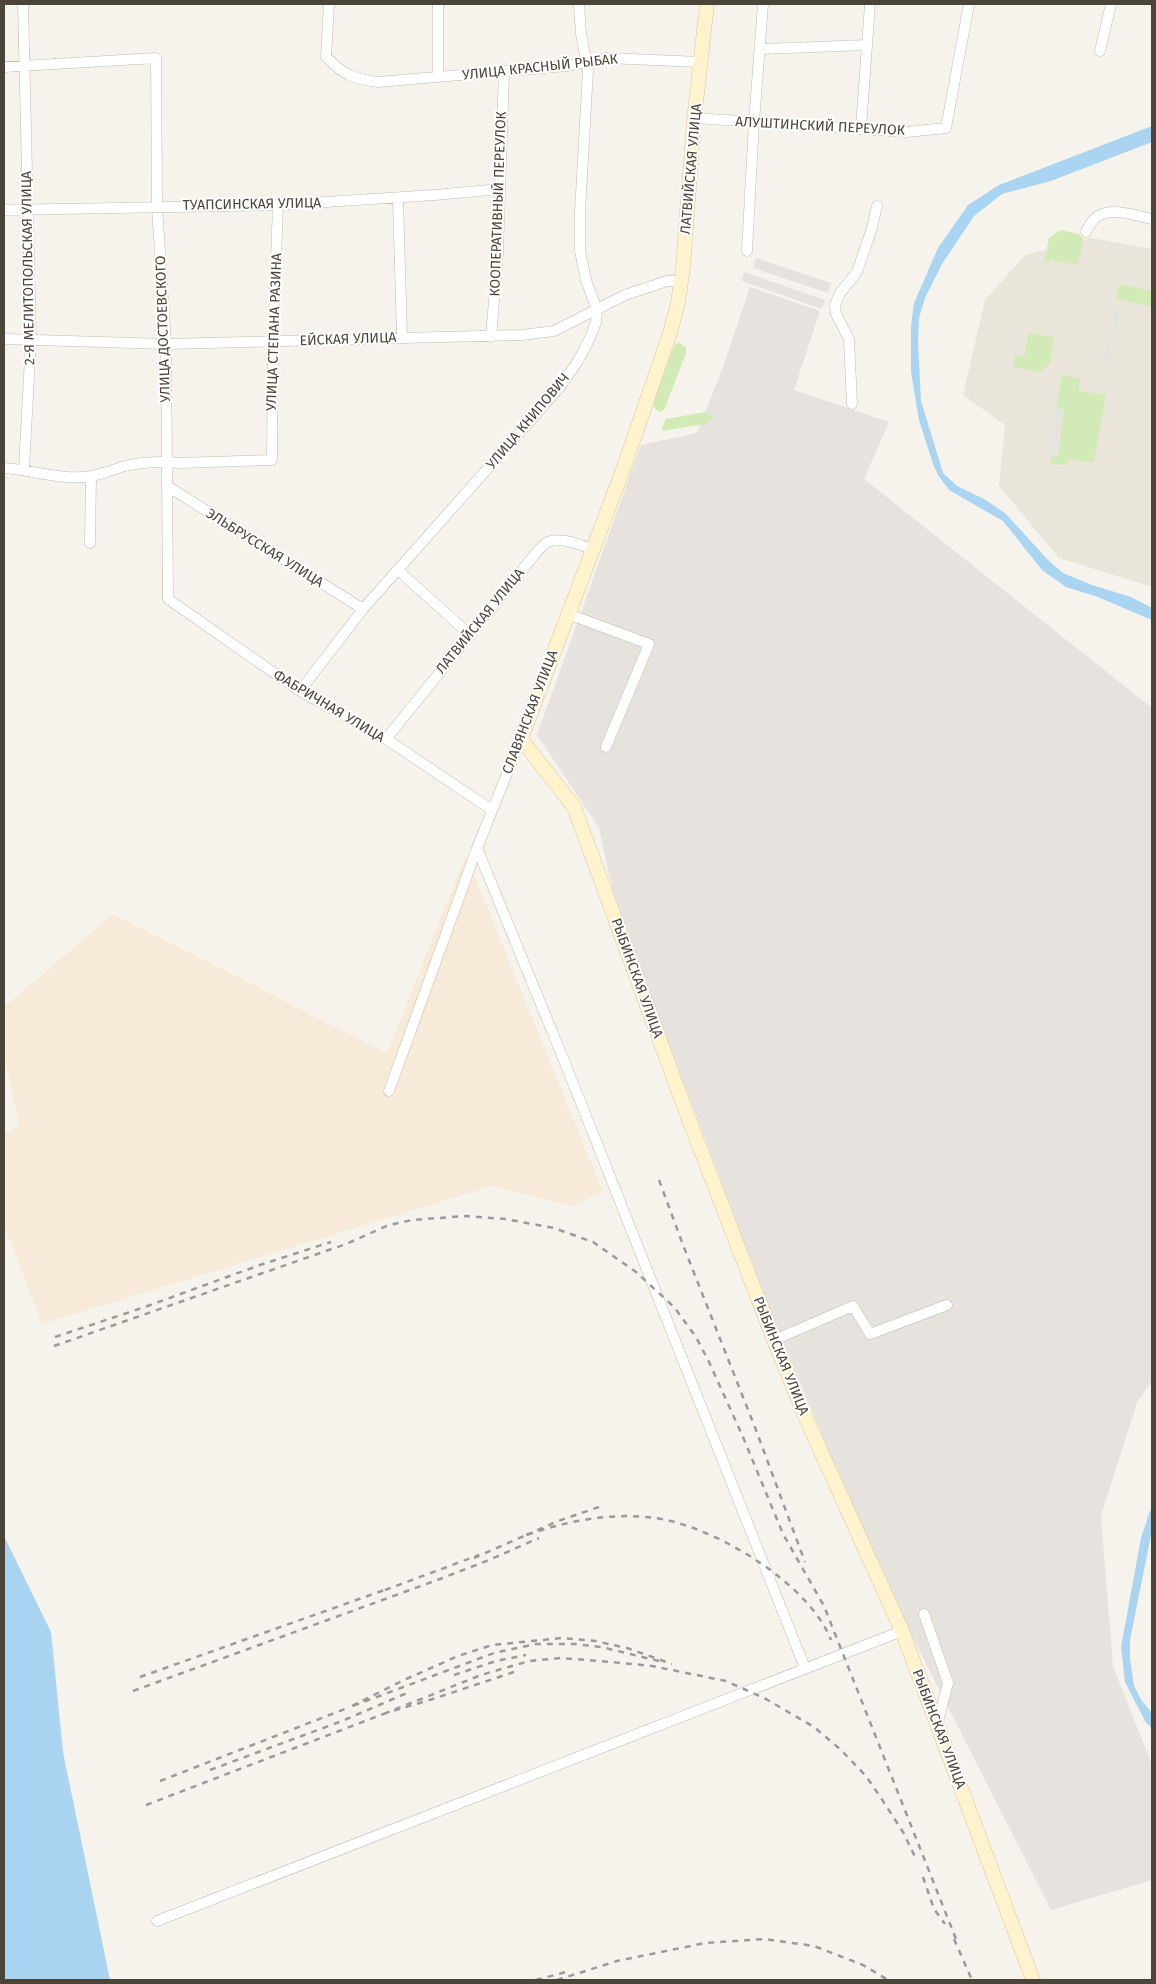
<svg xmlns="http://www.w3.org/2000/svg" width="1156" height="1984" font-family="'Fira Sans',sans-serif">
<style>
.residential{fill:#eae5da}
.commercial{fill:#f7ead8}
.industrial{fill:#e6e2dd}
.green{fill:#d2eab5}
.parking{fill:#e5e3e0}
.water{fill:#a9d4f2}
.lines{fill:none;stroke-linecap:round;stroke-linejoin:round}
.street-casing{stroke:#c2bbae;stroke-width:11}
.secondary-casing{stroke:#d6c79b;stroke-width:15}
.street{stroke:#fff;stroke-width:10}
.secondary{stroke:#fff3cd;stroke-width:14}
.rail{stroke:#9a9a9a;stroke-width:2.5;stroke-dasharray:6 6;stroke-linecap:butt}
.labels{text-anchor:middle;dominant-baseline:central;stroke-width:4;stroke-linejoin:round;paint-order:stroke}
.street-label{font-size:14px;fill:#4b4439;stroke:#fff}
</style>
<rect width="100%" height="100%" fill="#f6f3ec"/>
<path class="residential" d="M1092,238L1152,249V587L1059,558L999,486L1005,425L963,395L985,300L1025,255Z"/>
<path class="commercial" d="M466,855L603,1192L572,1206L492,1186L42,1324L4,1224V1134L19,1125L4,1053V1007L113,914L387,1053Z"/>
<path class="industrial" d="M756,258L831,283L828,293L753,268Z
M744,272L825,300L822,309L742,281Z
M750,287L820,311L794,390L889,422L864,479L1152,708V1381L1137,1402L1101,1516L1113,1666L1152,1765V1880L1051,1910L906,1624L858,1521L775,1323L615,902L599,828L537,735L641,445L697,433L723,367Z"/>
<path class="green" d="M1061,230L1079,234L1084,240L1077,265L1051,260L1044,263L1049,238Z
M1119,284L1152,291V306L1116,299Z
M1028,333L1054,337L1050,364L1039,372L1013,367L1015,355L1025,356Z
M680,343L686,347V353L664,410L659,412L654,408L653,403L675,344Z
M1062,375L1080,378L1079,391L1106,395L1094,463L1070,459L1067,465L1050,464L1051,457L1058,456L1064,411L1057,408Z
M705,412L714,417L706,424L661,431L666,419Z"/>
<path class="parking" d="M1114,308L1121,310L1111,363L1103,362Z
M1057,408L1064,410L1058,456L1051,457Z
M572,644L579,647L566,685L558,682Z"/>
<path class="water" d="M1152,126V142L1051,181L1002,194L974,216L942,264L925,298L919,318L918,343L921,401L943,473L957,486L986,500L1006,514L1048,560L1063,573L1092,585L1131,597L1152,608V620L1098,597L1066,587L1042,570L1003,521L949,490L938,475L933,464L919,420L911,372V326L914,303L938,248L968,205L999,185Z
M1152,1505V1530L1130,1640V1659L1134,1686L1142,1701L1152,1713V1729L1145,1721L1125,1682L1121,1647L1141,1538Z
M4,1536L51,1632L63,1752L110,1980H4Z"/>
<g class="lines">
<defs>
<path id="street" d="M23,4L31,339L24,469
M329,4L326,57C344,75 353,79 378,82L566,66L607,58L701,62
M438,4V77
M761,49L867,45
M1100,51L1111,4
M4,67L156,58L157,206L166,344L168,599L300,691L386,739L492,810
M694,118L907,132L946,128L969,4
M861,128L870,4
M398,198L402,337
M4,210L278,205L435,195L500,189
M1086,232C1098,201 1128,214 1152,219
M747,251L754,122L763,4
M491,337L498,252L504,71
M4,339L166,344L522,335L554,331L625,295L667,281H681
M852,404L849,339L836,314L835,305L840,293L857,272L872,228L877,206
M4,468C33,470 63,481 92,476C103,474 114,469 125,466C143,462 162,461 179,463L272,460L273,342L278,205
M167,486L363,609
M90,543L91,476
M398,570L469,634
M568,614L649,644L606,747
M300,691L363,609L560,387L578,361L590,338L596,322L597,310L586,280L580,251V212L588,70L581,34L579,4
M386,739L536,553C539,550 544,543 548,542C561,537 581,544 593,550
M477,848L565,1063L805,1668
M389,1091L477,848L521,739
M774,1340L853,1306L870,1334L947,1305
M924,1614L948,1683L937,1725
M157,1921L902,1631"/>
<path id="secondary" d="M707,4L694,120L683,267L678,303L670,333L623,470L521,739L574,807L688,1117L774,1340L804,1414L902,1631L1033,1980"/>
</defs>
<use href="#street" class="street-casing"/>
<use href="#secondary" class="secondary-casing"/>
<use href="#street" class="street"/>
<use href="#secondary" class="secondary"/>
<path class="rail" d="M659,1180L683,1245L756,1430L805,1562
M55,1337L142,1308L260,1265L331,1242
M54,1346L346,1244L389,1225L412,1220L466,1216L505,1219L554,1228L593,1242L636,1272L674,1307L696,1337L709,1362L743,1437L783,1534L824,1606L958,1944
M599,1507L558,1521L524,1536C565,1521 612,1512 655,1518C714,1526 809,1583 831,1640
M474,1558L524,1536
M385,1590L479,1555
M659,1661L601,1647L575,1644H536L494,1653L350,1707L404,1680L458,1656L492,1645L562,1638L595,1641L627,1648L672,1664
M514,1672L436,1698L386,1713L481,1675L529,1661L561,1658L611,1662L652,1666L726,1681L766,1699L814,1727L840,1749L866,1776L881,1798L903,1832L917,1861
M454,1675L496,1661L526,1655
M140,1677L390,1588
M133,1691L440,1579L489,1560L539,1538
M210,1770L342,1721L407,1693
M160,1781L350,1707
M146,1805L386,1713
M923,1877L934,1909L945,1924
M954,1939L972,1980
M536,1980L566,1972
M557,1980L617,1961L705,1943L764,1939L814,1946L863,1965L888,1980"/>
</g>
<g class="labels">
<g class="street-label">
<text transform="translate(540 67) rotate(-6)">УЛИЦА КРАСНЫЙ РЫБАК</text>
<text transform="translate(820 126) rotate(3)">АЛУШТИНСКИЙ ПЕРЕУЛОК</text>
<text transform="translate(691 169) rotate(-85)">ЛАТВИЙСКАЯ УЛИЦА</text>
<text transform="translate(252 204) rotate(-1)">ТУАПСИНСКАЯ УЛИЦА</text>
<text transform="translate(498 204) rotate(-88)">КООПЕРАТИВНЫЙ ПЕРЕУЛОК</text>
<text transform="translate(28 268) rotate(-91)">2-Я МЕЛИТОПОЛЬСКАЯ УЛИЦА</text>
<text transform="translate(163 329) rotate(-92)">УЛИЦА ДОСТОЕВСКОГО</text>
<text transform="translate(274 332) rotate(-88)">УЛИЦА СТЕПАНА РАЗИНА</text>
<text transform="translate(348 339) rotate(-2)">ЕЙСКАЯ УЛИЦА</text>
<text transform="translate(528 421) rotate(-50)">УЛИЦА КНИПОВИЧ</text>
<text transform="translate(265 548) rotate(32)">ЭЛЬБРУССКАЯ УЛИЦА</text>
<text transform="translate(480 621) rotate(-51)">ЛАТВИЙСКАЯ УЛИЦА</text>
<text transform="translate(329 706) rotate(31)">ФАБРИЧНАЯ УЛИЦА</text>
<text transform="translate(530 712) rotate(-69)">СЛАВЯНСКАЯ УЛИЦА</text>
<text transform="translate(637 978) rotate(70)">РЫБИНСКАЯ УЛИЦА</text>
<text transform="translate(781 1356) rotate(68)">РЫБИНСКАЯ УЛИЦА</text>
<text transform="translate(939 1729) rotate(69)">РЫБИНСКАЯ УЛИЦА</text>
</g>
</g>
<rect width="1156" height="1984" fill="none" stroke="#4b4439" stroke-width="10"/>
</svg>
